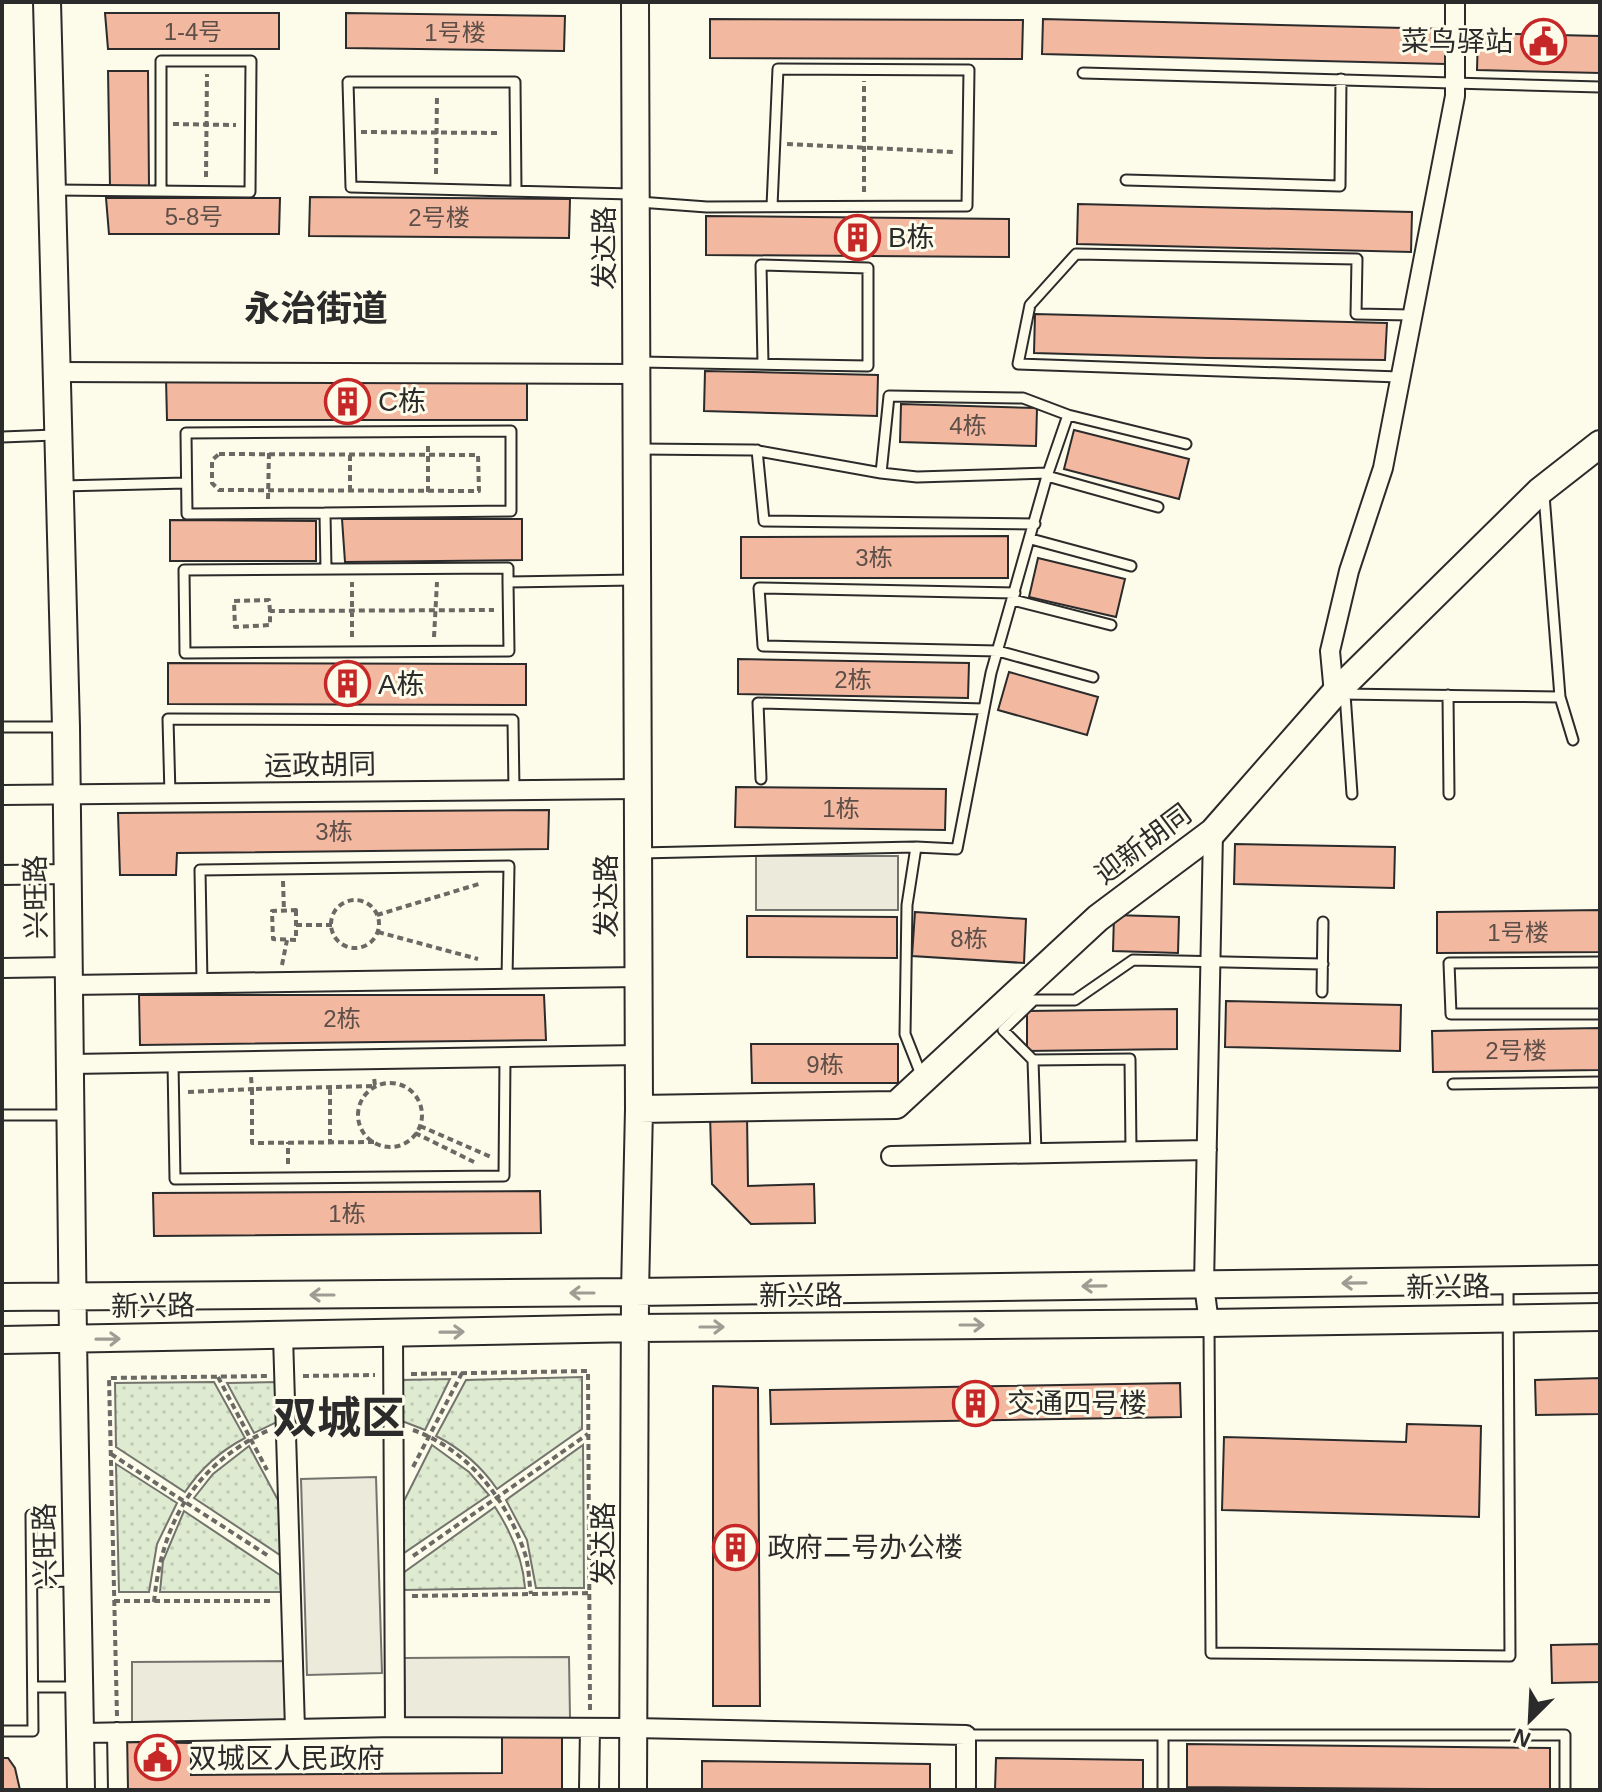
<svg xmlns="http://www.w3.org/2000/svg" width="1602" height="1792" font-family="Helvetica,'Noto Sans SC',sans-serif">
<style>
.grass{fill:url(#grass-dots);stroke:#74746e;stroke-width:2}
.parking{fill:#eceadb;stroke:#74746e;stroke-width:2}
.building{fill:#f2b8a0;stroke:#2b2b2b;stroke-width:2}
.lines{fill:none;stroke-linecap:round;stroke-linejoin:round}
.lane-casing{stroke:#2b2b2b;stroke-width:13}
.street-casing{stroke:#2b2b2b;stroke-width:22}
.secondary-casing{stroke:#2b2b2b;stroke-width:30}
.path{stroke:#6a6964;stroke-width:4;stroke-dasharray:6 4;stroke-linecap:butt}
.lane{stroke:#fdfbea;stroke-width:9}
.street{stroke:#fdfbea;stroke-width:18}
.secondary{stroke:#fdfbea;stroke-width:26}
.oneway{stroke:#9e9d94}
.labels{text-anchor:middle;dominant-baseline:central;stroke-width:6;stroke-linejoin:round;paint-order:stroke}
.number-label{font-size:24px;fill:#5d4e48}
.poi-label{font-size:28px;fill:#2b2b2b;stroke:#fdfbea;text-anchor:start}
.street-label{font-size:28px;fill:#2b2b2b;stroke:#fdfbea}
.district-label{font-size:36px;font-weight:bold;fill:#2b2b2b;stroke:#fdfbea}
.town-label{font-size:44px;font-weight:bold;fill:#2b2b2b;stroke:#fdfbea}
</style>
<defs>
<pattern id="grass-dots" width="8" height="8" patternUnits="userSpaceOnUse" patternTransform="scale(2)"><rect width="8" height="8" fill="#deebd1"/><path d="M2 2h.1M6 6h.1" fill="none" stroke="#bfcab4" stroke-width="1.8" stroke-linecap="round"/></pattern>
</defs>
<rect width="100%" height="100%" fill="#fdfbea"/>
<path class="grass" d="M582,1377V1429L497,1489C481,1466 462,1449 436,1436L466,1380Z
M450,1379L425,1430L402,1421L401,1380Z
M214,1382L245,1438C220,1451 201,1468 185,1492L116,1447L115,1383Z
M276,1382L277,1422L254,1433L227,1383Z
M432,1445L469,1472L489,1495L404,1553V1501Z
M583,1445L584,1588H536L527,1540L506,1500Z
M249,1446L279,1502L280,1555L194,1498L213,1474Z
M116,1464L177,1503L157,1544L149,1592H119Z
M495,1507C511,1532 523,1558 525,1588L403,1590V1573Z
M184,1511L280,1575L281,1592H160L163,1561Z"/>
<path class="parking" d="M756,856H898V910H756Z
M376,1477L382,1673L307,1675L301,1479Z
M569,1657L570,1718L405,1719L404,1658Z
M285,1661V1720L132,1722V1662Z"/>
<path class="building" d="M105,13H279V49H108Z
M346,13L565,16L564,51L346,48Z
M710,19L1023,20L1022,59L710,58Z
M1043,19L1446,29L1445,64L1042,54Z
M1478,33L1600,36V73L1477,70Z
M108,71H148L149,187H110Z
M310,197L570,199L569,238L309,236Z
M106,198H280L279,234H109Z
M1078,204L1412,212L1411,252L1077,244Z
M706,216L1009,219V257L706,255Z
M1035,314L1387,323L1385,360L1208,358L1034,353Z
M705,371L878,375L877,416L704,411Z
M166,379L527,381V420H167Z
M901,404L1037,408L1036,446L900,442Z
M1074,430L1189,459L1179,499L1064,469Z
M342,519H522V560L345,562Z
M170,520L316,521V561H170Z
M1008,536V578H741V537Z
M1038,558L1125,579L1116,617L1029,597Z
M738,659L969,663L968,698L738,694Z
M168,663L526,664V705L168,704Z
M1009,672L1098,697L1087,735L998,710Z
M736,787L946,789L945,830L735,827Z
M549,810L548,849L177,853L176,875H120L118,813Z
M1235,844L1395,847L1394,888L1234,884Z
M1600,910V952L1437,953V912Z
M915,912L1026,919L1024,963L912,956Z
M1114,915L1179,917L1178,953L1113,951Z
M747,916L897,917V958L747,957Z
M139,995H544L546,1040L140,1045Z
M1226,1001L1401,1005L1400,1051L1225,1047Z
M1177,1009V1049L1027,1051V1011Z
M1600,1028V1070L1433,1072L1432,1031Z
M751,1044H898V1083H752Z
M747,1114L748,1186L814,1184L815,1223L751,1224L712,1184L710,1115Z
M540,1191L541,1233L154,1236L153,1193Z
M1600,1378V1414L1536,1415L1535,1380Z
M1180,1383L1181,1417L771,1424L770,1390Z
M713,1386L758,1388L760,1706H713Z
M1407,1424L1481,1426L1479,1517L1222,1510L1224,1437L1406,1442Z
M1600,1644V1682L1552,1683L1551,1645Z
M502,1736L562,1737V1790H124V1742L191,1743V1775L502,1773Z
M1187,1744L1550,1748V1790L1187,1787Z
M2,1758H8L15,1768L20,1790H2Z
M996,1758L1143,1760V1790H995Z
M702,1761L930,1764V1790H702Z"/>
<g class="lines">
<defs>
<path id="lane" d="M1083,73L1600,87
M1126,180L1340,186L1341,79
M56,190L250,192L251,61H161V191
M516,191L515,82H348L351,187L632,194
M639,202L707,207L967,206L969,70L778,69L772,206
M640,362L868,366V268L761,265L763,364
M1399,377L1018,364L1030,305L1076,254L1357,259L1356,314L1411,315
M2,437L55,435
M638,449L753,450L881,473L917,477L1048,473
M757,450L764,521L1035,524
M881,473L889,396L1023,398L1068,415
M1047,476L1158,507
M62,486L186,483
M325,513L187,514L186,433L511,431V511L325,513L326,569
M1031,539L1131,566
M508,582V568L184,570L185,653L509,651L508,582L634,580
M1015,593L759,588L763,646L998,651L1093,677
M1013,600L1111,625
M1340,694L1560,697L1544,495
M1345,694L1352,794
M1448,695L1449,794
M1560,697L1573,740
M2,727H63
M761,779L758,703L984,709
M170,795L168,719L513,720L514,791
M640,853L916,847
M1600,962L1449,963L1451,1014H1600
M202,983L200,870L509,866L507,979
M1322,992L1323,922
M1033,1060L1036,1153
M173,1063L175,1179L504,1176L505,1057
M922,1077L905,1034L907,905L916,847L957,849L991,673L1047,476L1068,415L1186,444
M1453,1084L1600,1082
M2,1115H69
M1131,1151L1130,1059L1033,1060L1003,1030L1034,1000H1075L1133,960L1323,964
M1209,1327L1211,1653L1510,1656L1508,1284
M32,1582L75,1581
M33,1687H77
M2,1731H33L31,1515
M966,1735H1565V1790
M1163,1790V1735"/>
<path id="street" d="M57,372L636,374
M1334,694L1330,651L1349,571L1383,468L1455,96V2
M2,795L638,789
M2,875L67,874
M2,968L69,967
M69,985L639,977
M71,1064L639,1055
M891,1156L1207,1150
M1209,1323L1204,1285L1213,832
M393,1334L395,1727
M283,1336L295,1729
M117,1732L118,1790
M82,1733L395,1727L634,1728L966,1735V1790
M589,1790L590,1728"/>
<path id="secondary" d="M47,2L66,727L73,1340L81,1790
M639,1109L896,1105L1098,918L1213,832L1334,694L1540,491L1600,444
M2,1297L635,1292L1600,1279
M2,1340L637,1328L1209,1323L1600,1317
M633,1790L635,1292L639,1109L635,2"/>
</defs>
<use href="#lane" class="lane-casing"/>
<use href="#street" class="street-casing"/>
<use href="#secondary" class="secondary-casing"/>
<path class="path" d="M173,124L236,125
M361,132L501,133
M787,144L954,152
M436,174L437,95
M206,177L207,74
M864,192V81
M428,446V493
M219,454L478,455L479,491L219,490L212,483V460Z
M350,455V494
M268,499L269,452
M270,611L269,600L234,601L235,627L270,625V611L494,610
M352,637V582
M434,637L437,582
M283,881L284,911
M331 924a24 24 0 1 1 48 0a24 24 0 1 1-48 0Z
M296,910V940L273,939L272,911Z
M377,915L482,883
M296,925H332
M378,932L478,959
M282,965L287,940
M358 1115a32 32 0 1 1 64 0a32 32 0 1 1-64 0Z
M330,1089V1142
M188,1092L252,1089L251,1077
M420,1126L491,1157
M415,1133L474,1162
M374,1142L252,1143V1089L375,1086L374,1077
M288,1164V1142
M411,1374L588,1371L590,1710
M303,1376L375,1375
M218,1377L267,1470
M413,1430C468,1449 509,1502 526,1557C529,1569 529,1582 531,1594
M111,1454L270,1557
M413,1467L462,1373
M413,1556L588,1434
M412,1596L590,1593
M114,1601H272
M154,1602C162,1521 195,1465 269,1430
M117,1716L109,1378L267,1376"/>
<use href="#lane" class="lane"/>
<use href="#street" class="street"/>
<use href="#secondary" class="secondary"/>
</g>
<defs><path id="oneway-shaft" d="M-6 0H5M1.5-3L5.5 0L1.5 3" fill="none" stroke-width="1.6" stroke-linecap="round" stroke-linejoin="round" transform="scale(2)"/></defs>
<g class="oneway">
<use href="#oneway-shaft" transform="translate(1354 1283) rotate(179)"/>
<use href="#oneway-shaft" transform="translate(1094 1286) rotate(179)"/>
<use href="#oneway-shaft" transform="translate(582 1293) rotate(180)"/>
<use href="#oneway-shaft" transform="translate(322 1295) rotate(180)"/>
<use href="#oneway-shaft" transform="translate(972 1325)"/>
<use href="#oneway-shaft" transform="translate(712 1327)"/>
<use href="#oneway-shaft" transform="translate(452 1332) rotate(-1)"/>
<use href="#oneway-shaft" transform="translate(108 1339) rotate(-1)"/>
</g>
<defs>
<symbol id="civic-ring" viewBox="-11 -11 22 22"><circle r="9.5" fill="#fdfbea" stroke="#c62828" stroke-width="1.5"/><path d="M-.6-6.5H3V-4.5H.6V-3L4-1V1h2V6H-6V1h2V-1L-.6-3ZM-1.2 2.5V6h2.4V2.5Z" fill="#c62828"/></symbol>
<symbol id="building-ring" viewBox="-11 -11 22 22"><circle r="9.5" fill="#fdfbea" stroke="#c62828" stroke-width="1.5"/><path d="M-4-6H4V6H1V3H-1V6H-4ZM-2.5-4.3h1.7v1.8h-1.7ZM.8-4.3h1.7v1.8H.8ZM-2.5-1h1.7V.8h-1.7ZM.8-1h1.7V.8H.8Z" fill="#c62828"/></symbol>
</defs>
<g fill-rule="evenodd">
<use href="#civic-ring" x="1518" y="16" width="51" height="51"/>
<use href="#building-ring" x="832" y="212" width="51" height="51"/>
<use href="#building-ring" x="322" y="376" width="51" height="51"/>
<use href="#building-ring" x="322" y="658" width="51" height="51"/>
<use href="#building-ring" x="950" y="1378" width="51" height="51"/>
<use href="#building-ring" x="710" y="1522" width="51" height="51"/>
<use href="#civic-ring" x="132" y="1732" width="51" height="51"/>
</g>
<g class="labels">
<g class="number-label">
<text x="193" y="31">1-4号</text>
<text x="455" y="32">1号楼</text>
<text x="194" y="216">5-8号</text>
<text x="439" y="217">2号楼</text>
<text x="968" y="425">4栋</text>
<text x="874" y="557">3栋</text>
<text x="853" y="679">2栋</text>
<text x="841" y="808">1栋</text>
<text x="334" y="831">3栋</text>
<text x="1518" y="932">1号楼</text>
<text x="969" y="938">8栋</text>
<text x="342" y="1018">2栋</text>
<text x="1516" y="1050">2号楼</text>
<text x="825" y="1064">9栋</text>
<text x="347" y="1213">1栋</text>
</g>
<g class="poi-label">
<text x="1513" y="41" text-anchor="end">菜鸟驿站</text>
<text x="888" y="237">B栋</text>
<text x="378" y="401">C栋</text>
<text x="378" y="684">A栋</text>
<text x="1007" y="1403">交通四号楼</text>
<text x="767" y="1547">政府二号办公楼</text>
<text x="189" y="1758">双城区人民政府</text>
</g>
<g class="street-label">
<text transform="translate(604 248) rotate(-90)">发达路</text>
<text transform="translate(320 765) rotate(-1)">运政胡同</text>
<text transform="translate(1143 844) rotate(-37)">迎新胡同</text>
<text transform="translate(606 896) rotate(-90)">发达路</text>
<text transform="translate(36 897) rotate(-91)">兴旺路</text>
<text transform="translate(1448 1287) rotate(-1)">新兴路</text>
<text x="801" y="1295">新兴路</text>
<text transform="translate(153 1306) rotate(-1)">新兴路</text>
<text transform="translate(603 1544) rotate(-90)">发达路</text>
<text transform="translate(45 1545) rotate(-91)">兴旺路</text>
</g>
<g class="district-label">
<text x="316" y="308">永治街道</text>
</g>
<g class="town-label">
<text x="339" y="1417">双城区</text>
</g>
</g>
<rect width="1602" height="1792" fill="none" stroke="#2b2b2b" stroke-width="8"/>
<g transform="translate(1530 1720) rotate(204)" stroke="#fdfbea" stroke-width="6" paint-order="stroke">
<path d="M0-6L14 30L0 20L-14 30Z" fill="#2b2b2b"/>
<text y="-12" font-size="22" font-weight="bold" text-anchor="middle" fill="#2b2b2b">N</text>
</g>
</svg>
